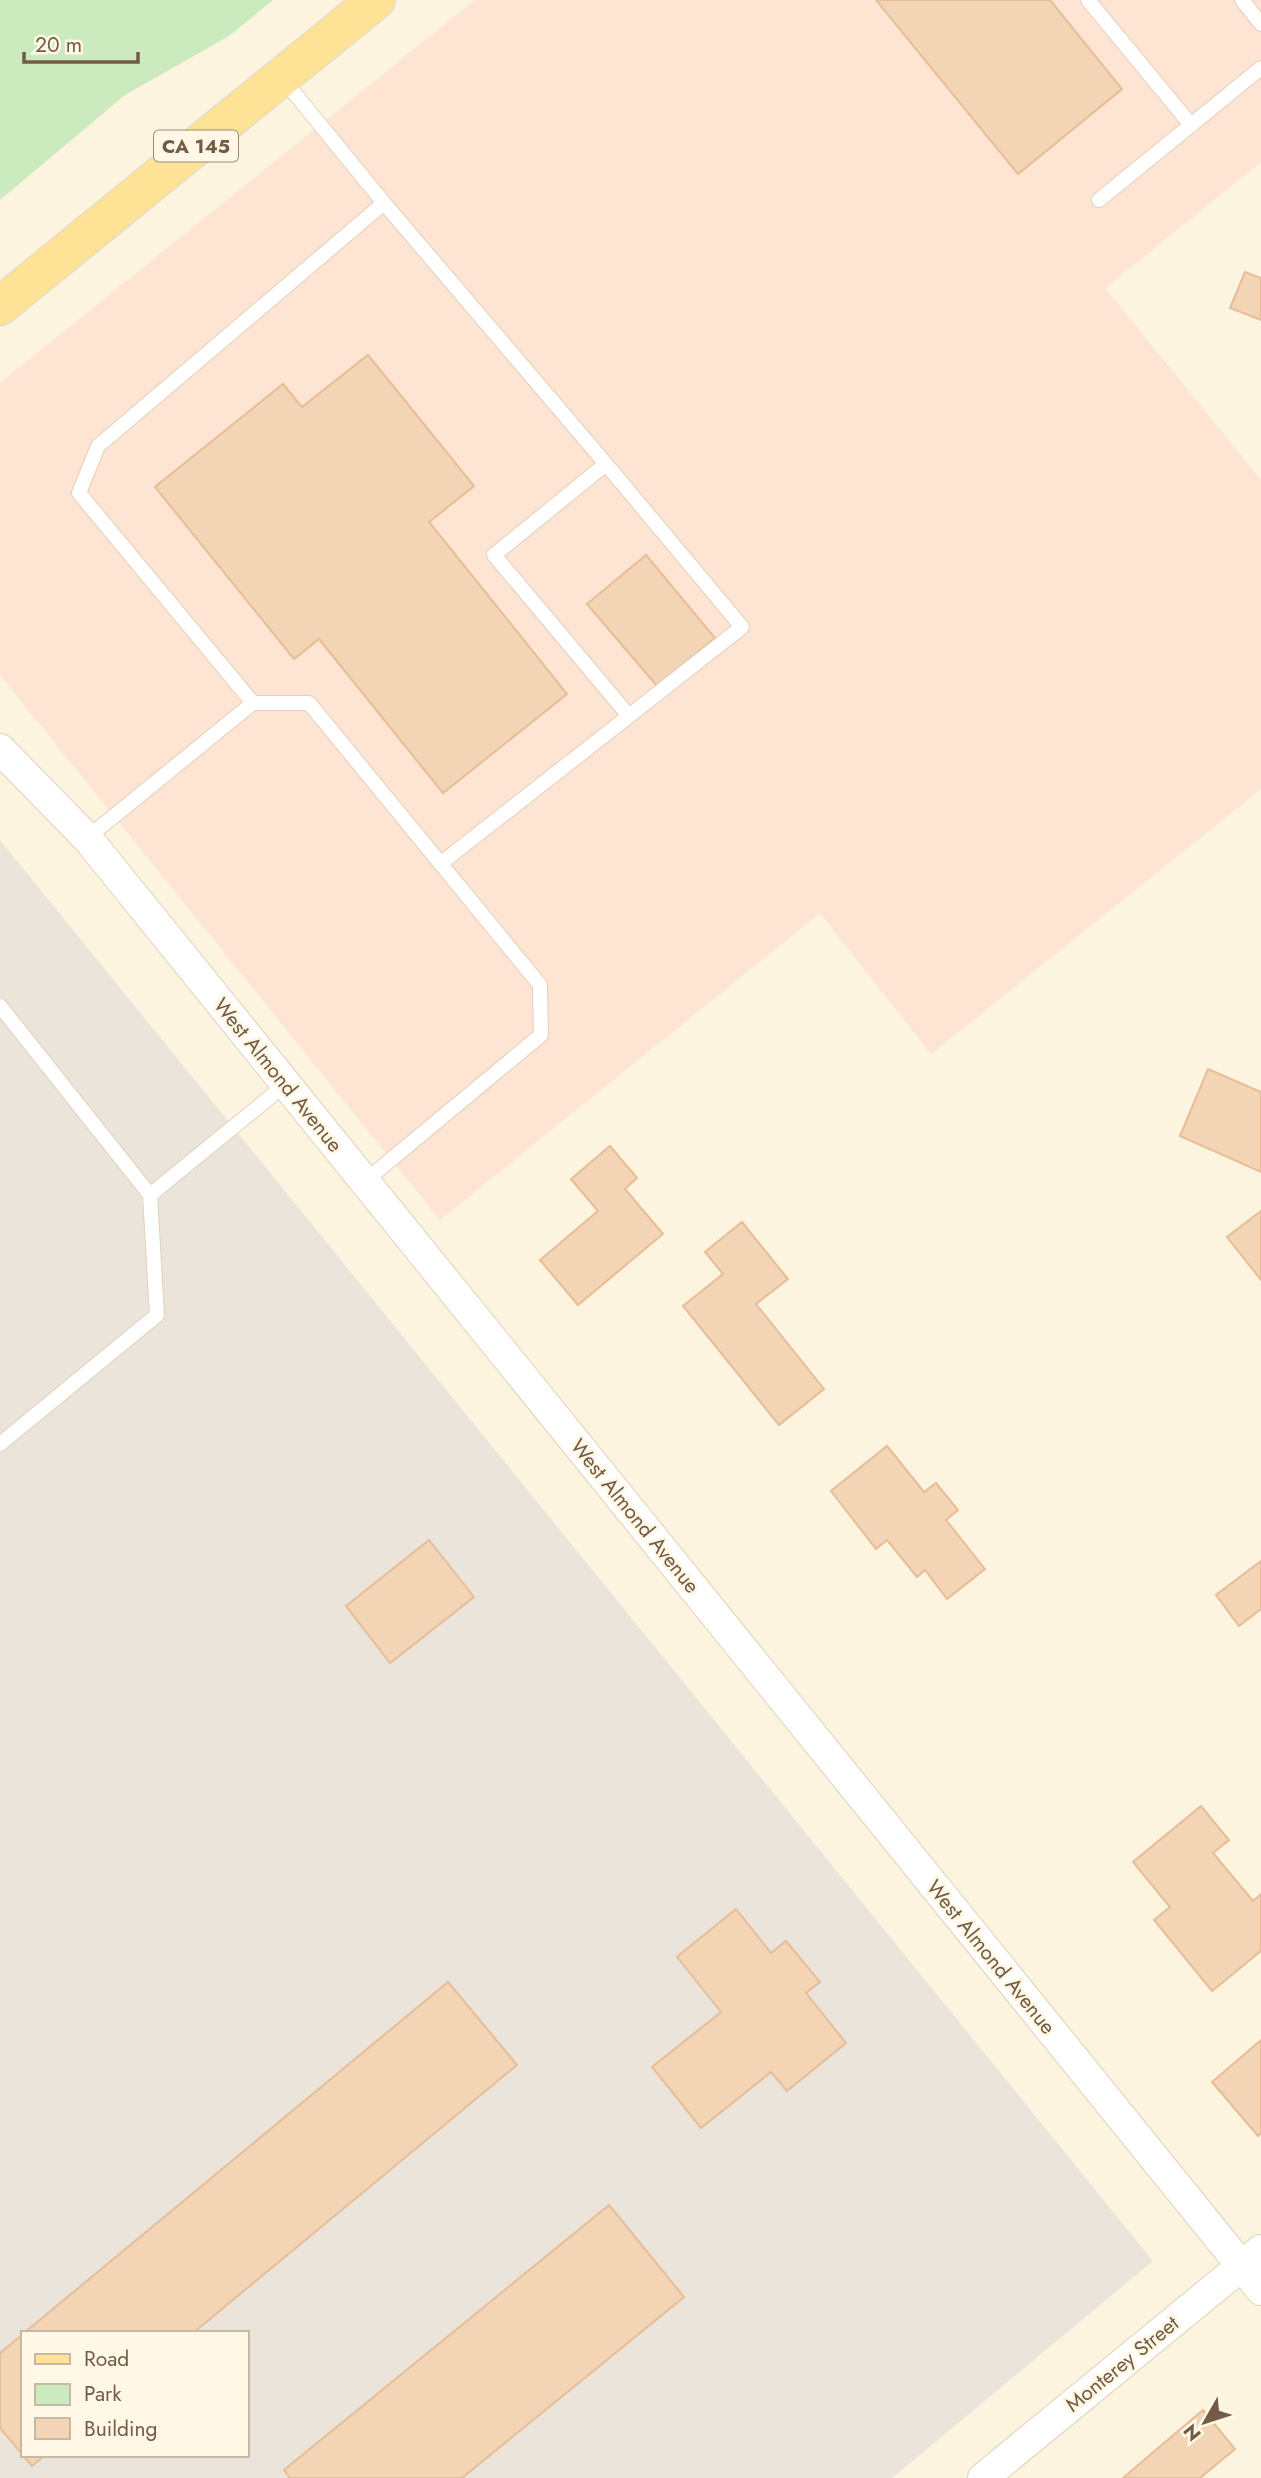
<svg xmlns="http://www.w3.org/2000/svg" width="1261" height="2478" font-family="Jost,sans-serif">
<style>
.commercial{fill:#fee4d2}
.industrial{fill:#ebe4db;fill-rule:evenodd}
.green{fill:#cbeabe}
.building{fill:#f3d5b6;stroke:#e6bd96;stroke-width:2}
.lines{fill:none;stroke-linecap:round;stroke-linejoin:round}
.lane-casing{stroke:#e1d1bb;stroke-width:16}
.street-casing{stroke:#e1d1bb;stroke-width:32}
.primary-casing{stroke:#ddd8d3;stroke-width:40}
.lane{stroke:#fff;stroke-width:14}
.street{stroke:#fff;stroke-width:30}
.primary{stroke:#fee295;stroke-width:38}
.labels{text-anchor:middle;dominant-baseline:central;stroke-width:6;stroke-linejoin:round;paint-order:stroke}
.shield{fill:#fff8e6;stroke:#9d8a76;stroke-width:2}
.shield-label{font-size:19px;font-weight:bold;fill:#735b46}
.street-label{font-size:21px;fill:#735b46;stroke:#fff8e6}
</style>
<rect width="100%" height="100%" fill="#fdf4df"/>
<path class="commercial" d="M475,0H1261V162L1105,288L1261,480V789L931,1054L820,913L440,1220L0,675V383Z"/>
<path class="industrial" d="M0,840L1153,2261L892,2478H0ZM23,2333H247V2455H23Z"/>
<path class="green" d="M0,0H273L229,36L125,95L0,200Z"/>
<path class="building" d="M876,0H1050L1122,89L1018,174Z
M1245,272L1261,278V320L1230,308Z
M368,355L474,486L429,522L567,694L443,793L319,639L294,659L155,487L283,384L302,407Z
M646,555L715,638L657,686L587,604Z
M1208,1069L1261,1092V1172L1180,1136Z
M610,1146L637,1178L625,1189L663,1234L578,1305L540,1260L598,1211L571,1179Z
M1261,1211V1280L1227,1237Z
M742,1222L788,1279L756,1304L824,1389L779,1425L683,1306L723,1274L705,1252Z
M887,1446L924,1492L936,1483L958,1510L946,1520L985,1569L947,1599L925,1570L917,1577L887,1540L876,1549L831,1491Z
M429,1540L474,1597L390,1663L346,1606Z
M1261,1561V1609L1239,1626L1216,1595Z
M1201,1806L1229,1840L1213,1853L1253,1901L1261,1894V1951L1212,1991L1154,1920L1170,1907L1133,1862Z
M736,1909L771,1953L786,1941L820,1982L806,1993L846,2043L787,2091L771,2072L701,2128L652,2067L721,2012L677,1957Z
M448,1982L517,2065L193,2333H24Z
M1261,2040V2133L1258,2136L1212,2082Z
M609,2205L684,2297L462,2478H290L284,2470Z
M23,2334V2455H45L32,2466L0,2428V2353Z
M1203,2410L1235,2449L1200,2478H1123Z"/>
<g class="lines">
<defs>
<path id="lane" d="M1088,0L1191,125
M1242,0L1261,24
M282,78L384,203L98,446L79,493L253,703H309L540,985L541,1035L364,1182
M1099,200L1261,68
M384,203L606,464L494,555L629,716L440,864
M606,464L742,627L629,716
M87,838L253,703
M0,1006L150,1195L157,1315L0,1444
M150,1195L286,1084"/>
<path id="street" d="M0,749L87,838L1261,2290
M983,2478L1261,2250"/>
<path id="primary" d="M0,306L376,0"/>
</defs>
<use href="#lane" class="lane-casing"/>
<use href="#street" class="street-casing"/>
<use href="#primary" class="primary-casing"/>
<use href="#lane" class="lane"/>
<use href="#street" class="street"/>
<use href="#primary" class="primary"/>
</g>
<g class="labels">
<rect class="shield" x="154" y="130.5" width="84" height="31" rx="5"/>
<g class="shield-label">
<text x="196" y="146">CA 145</text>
</g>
<g class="street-label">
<text transform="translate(278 1075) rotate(51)">West Almond Avenue</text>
<text transform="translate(635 1516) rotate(51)">West Almond Avenue</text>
<text transform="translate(991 1957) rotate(51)">West Almond Avenue</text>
<text transform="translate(1122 2364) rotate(-39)">Monterey Street</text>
</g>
</g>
<rect x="21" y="2331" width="228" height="126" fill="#fff8e6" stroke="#c7b9a6" stroke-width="2"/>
<rect x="35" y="2354" width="35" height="10" fill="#fee295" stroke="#c7b9a6" stroke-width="2"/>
<text x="84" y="2366" font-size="21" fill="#735b46">Road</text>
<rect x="35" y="2384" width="35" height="21" fill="#cbeabe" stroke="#c7b9a6" stroke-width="2"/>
<text x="84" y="2401" font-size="21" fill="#735b46">Park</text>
<rect x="35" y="2418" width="35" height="21" fill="#f3d5b6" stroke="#c7b9a6" stroke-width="2"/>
<text x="84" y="2436" font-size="21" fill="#735b46">Building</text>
<g transform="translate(1205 2422) rotate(231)" stroke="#fff8e6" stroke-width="5" paint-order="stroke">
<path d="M0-5L12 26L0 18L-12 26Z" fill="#735b46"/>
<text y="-10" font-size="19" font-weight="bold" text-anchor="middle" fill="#735b46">N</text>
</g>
<path d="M24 52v10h114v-10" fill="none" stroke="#735b46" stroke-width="3.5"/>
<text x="35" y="52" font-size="21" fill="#735b46" stroke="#fff8e6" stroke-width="5" paint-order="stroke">20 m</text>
</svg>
